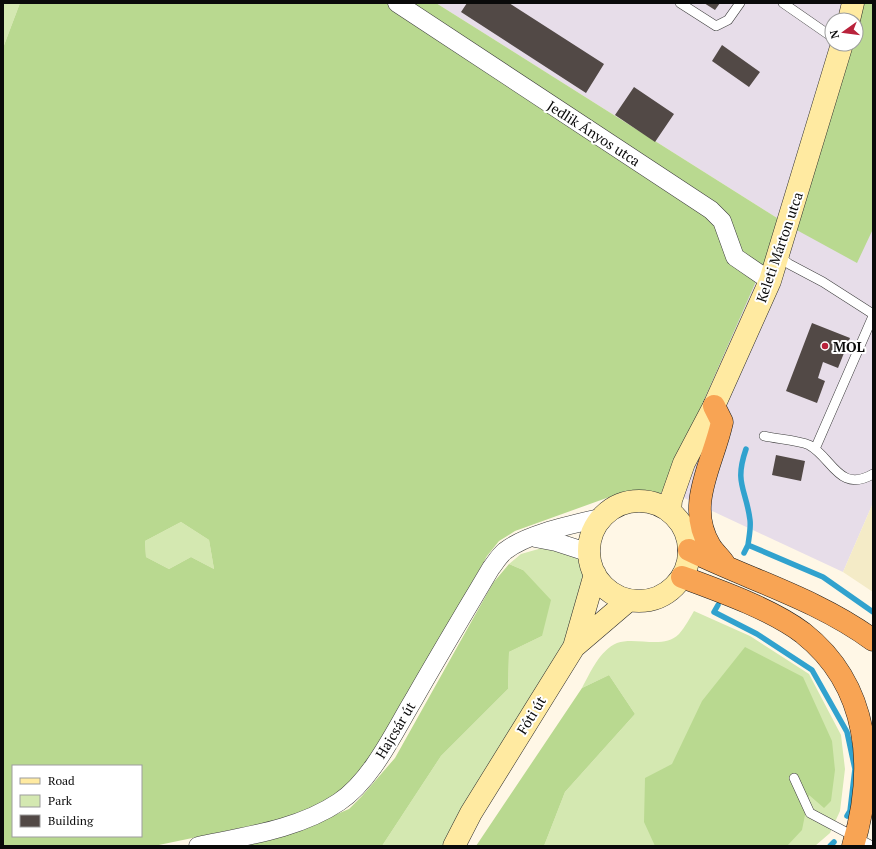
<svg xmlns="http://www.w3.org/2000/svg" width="876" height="849" font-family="'PT Serif',serif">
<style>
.industrial{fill:#e7dde9;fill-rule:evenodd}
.farmland{fill:#f4ebc7}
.green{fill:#d4e8b1}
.forest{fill:#b9d990;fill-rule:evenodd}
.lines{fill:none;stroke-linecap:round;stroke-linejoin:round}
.stream{stroke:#31a2ce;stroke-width:5.5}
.building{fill:#524946}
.service-casing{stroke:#3d3d3d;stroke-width:10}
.minor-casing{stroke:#3d3d3d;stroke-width:19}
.secondary-casing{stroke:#2c2c2c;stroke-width:23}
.trunk-casing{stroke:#1b1b1b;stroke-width:23}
.service{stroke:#fff;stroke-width:9}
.minor{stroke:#fff;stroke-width:18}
.secondary{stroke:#ffeaa1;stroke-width:22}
.trunk{stroke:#f8a454;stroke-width:22}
.poi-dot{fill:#b9223b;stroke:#fff;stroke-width:1.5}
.labels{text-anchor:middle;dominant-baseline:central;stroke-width:4;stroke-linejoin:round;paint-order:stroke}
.street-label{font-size:14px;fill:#0a0a0a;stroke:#fff}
.poi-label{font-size:14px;font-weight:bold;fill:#0a0a0a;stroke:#fff;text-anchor:start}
</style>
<rect width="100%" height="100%" fill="#fff7e6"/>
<path class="industrial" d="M436,3H873V503L843,572L665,489L782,221ZM832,20H856V44H832Z"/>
<path class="farmland" d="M873,503V592L843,572Z"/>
<path class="green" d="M3,3H20L3,48Z
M181,522L209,540L214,569L191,557L169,569L146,557L145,541Z
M542,548L575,555L586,566L587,588L565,642L463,807L442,846H382L441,756L508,689L509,652L542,636L523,570L509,564L521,554Z
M694,611L750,636L809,674L841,735L845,769L840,811L830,833L815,846H544L565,792L635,714L609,675L582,688C590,673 600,650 617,643C636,636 663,650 679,634C685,627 690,618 694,611Z"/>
<path class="forest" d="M20,3H436L782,221L845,44H856V20L859,3H873V229L857,263L782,222L665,489L651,502L626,491L515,531L499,541L487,556L377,750L337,796L289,818L154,846H3V48ZM181,522L209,540L214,569L191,557L169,569L146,557L145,541ZM13,766H141V836H13Z
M509,564L523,570L551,600L542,636L509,652L508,689L441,756L382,846H232L323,820L349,809L362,796L395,758L493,583Z
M745,647L803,677L832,741L835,770L831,801L824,808L809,795L802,830L787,846H655L644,822L645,778L672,764L702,701Z
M609,675L635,714L565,792L544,846H476L582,688Z"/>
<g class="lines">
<path class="stream" d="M746,449C734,484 746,488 750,520C751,528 749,537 748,545L823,577L873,612
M744,553L748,545
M718,605L714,612L757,634L812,670L847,732L855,769L850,811L847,816
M830,846L834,842"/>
</g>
<path class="building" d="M467,3H509L604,64L586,93L461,12Z
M704,3H720L715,10Z
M722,45L760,72L749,87L712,61Z
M634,87L674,114L655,142L615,115Z
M812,323L850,338L838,368L823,362L818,378L825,381L817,403L786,391Z
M776,455L805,461L801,481L772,475Z"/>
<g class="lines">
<defs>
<path id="service" d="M680,3L716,26L728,20L740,3
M783,3L832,37
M778,255L789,264L823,282L873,314
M764,436C776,439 798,440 809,445C832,457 839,494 873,474
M815,449L873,316
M794,778L810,813L872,846"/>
<path id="minor" d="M397,3L711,210L722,221L735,257L770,281
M535,538L556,542L590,553
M198,846C246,836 299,829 339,802C372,780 394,732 414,699C439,655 465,612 491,568C495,563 499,556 505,551C528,533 575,524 604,517"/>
<path id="secondary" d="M849,20L853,3
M589 551a50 50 0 1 1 100 0a50 50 0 1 1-100 0Z
M670,512L671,500L684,463L714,406L770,281L842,44
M574,647L595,574
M454,846L471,813L574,647L629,600"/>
<path id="trunk" d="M714,406L722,422C713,464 685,505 710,546C714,553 721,558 725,565
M689,550C750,580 817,599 873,640
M682,577C720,591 771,609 803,633C870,686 876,769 853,846"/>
</defs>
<use href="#service" class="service-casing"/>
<use href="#minor" class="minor-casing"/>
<use href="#secondary" class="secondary-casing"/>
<use href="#trunk" class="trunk-casing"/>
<use href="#service" class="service"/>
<use href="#minor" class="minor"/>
<use href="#secondary" class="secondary"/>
<use href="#trunk" class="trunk"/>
</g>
<circle class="poi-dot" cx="825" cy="346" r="4"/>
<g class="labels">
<g class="street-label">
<text transform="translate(594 133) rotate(33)">Jedlik Ányos utca</text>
<text transform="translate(779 247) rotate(-71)">Keleti Márton utca</text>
<text transform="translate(531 715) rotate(-58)">Fóti út</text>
<text transform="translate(395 730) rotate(-59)">Hajcsár út</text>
</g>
<g class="poi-label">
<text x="833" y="346">MOL</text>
</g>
</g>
<rect width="876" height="849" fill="none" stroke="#0a0a0a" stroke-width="8"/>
<rect x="12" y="765" width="130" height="72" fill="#ffffff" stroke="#9d9d9d"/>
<rect x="20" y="778" width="20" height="6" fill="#ffeaa1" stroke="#9d9d9d"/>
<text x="48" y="785" font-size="12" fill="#0a0a0a">Road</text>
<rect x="20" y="795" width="20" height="12" fill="#d4e8b1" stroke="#9d9d9d"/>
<text x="48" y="805" font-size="12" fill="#0a0a0a">Park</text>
<rect x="20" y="815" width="20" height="12" fill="#524946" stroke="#9d9d9d"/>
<text x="48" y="825" font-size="12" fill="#0a0a0a">Building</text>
<g transform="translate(844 32) rotate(256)"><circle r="19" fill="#ffffff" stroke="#9d9d9d"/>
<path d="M0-3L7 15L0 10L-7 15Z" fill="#b9223b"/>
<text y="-6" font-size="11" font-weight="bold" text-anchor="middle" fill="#0a0a0a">N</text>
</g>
</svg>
